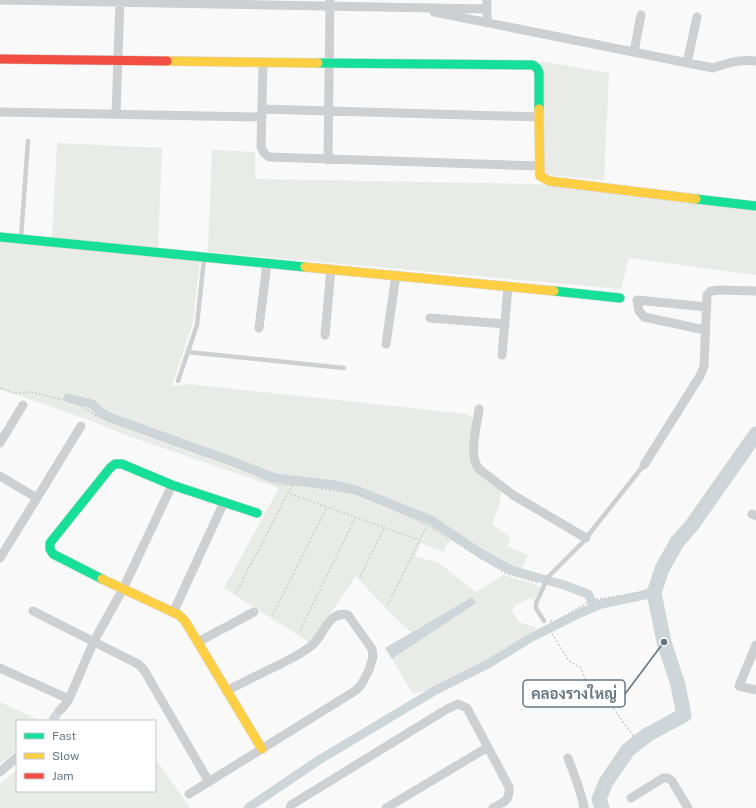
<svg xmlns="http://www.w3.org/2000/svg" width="756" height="808" font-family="'Public Sans',Sarabun,sans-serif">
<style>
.green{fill:#e8ebe6}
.water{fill:#ced6d9}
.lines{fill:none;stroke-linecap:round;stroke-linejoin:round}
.canal{stroke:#ced6d9;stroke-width:9}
.river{stroke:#ced6d9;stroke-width:15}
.street-tunnel{stroke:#d4d8dc;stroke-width:9;stroke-dasharray:9 4.5;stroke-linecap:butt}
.fast-casing{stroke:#d5d6d7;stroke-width:10}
.slow-casing{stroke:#d5d6d7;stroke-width:10}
.jam-casing{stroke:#d5d6d7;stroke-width:10}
.path{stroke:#cbcccd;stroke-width:1.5;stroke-dasharray:2 2;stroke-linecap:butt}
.lane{stroke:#cecfd0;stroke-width:4.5}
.street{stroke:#cecfd0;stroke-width:9}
.fast{stroke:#16e098;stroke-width:9}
.slow{stroke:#ffcf43;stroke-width:9}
.jam{stroke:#f24e42;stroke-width:9}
.leader{fill:none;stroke:#657683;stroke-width:1.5}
.callout-dot{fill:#657683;stroke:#fff;stroke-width:1.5}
.callout{fill:#fff;stroke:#657683;stroke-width:1.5}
.callout-label{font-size:15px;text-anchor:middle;font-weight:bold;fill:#657683}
</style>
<rect width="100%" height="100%" fill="#f9f9f9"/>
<path class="green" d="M540,61L609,73L604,180L548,175L542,170L543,73Z
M57,143L162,148L158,249L52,239Z
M212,150L255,152V179L536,184L756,211V275L629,258L621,289L208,252Z
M0,242L200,261L193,322L172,386L189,384L467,414L473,419L471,451L501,491L499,507L492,524L511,538L507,546L528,555L519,575L500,567L452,537L443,552L421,543L415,556L439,563L476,592L503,575L537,585L540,587L534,600L531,598L515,605L512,611L519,622L537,628L485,663L467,670L432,689L413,694L392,659L475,603L472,598L411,632L387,610L356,576L310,643L224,588L279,488L128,436L89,420L0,389Z
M0,702L41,721H17V750L0,764Z
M155,758L190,808H0V784L17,770V791H155Z"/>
<path class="water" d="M472,597L476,603L392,659L385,648Z"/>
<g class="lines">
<path class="canal" d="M68,398L92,404L100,412L109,417L234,462L275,478L335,485L356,490L431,520L480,553L511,570L564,585L588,594L595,607
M248,808L319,760L436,690L488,664L532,637L580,613L601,604L654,593"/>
<path class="river" d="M602,808L599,799L606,782L628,750L647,735L684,715L678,685L664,642L654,593L662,569L677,542L692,525L756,434"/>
<path class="street-tunnel" d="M52,721L59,711"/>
<defs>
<path id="fast" d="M318,63L533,65L537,68L539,73V109
M696,199L756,206
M0,237L305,267
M554,291L620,298
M102,579L53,554L50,549V543L110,468L115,464H122L172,485L257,513"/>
<path id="slow" d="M167,61L318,63
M539,109L540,176L549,181L696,199
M305,267L554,291
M102,579L179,615L185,621L262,749"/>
<path id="jam" d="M0,59L167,61"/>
</defs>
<use href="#fast" class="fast-casing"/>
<use href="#slow" class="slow-casing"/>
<use href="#jam" class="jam-casing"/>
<path class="path" d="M0,388L14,393L31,392L76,403L95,415L122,426L237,467L269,481L279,485H298L359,494L427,525L505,573L539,583
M293,485L288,493L419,540
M360,577L384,528
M236,593L288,493
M388,605L427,525
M273,614L327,507
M550,621H556L592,600L638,593L652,587L671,546L756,427
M548,627L569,661L580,667L591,692L608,701L635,738L624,749L605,773L596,798L598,808
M300,630L356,517"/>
<path class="lane" d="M21,238L28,141
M188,352L344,368
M178,381L197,325L204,259
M544,621L536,608V603L548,577L582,543L644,465"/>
<path class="street" d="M0,0L487,9
M434,12L713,68C727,63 740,59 756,61
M487,23V0
M634,52L641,15
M263,63L261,147L264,153L269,157L539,166
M687,63L697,17
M262,109L539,117
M0,112L262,117
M116,114L120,0
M328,160L330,1
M430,318L505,324
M259,328L267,263
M705,330L644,317L639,311L637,300L707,307
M325,335L331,269
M386,344L396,275
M502,355L508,287
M479,409C477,425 468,456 479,469L513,495L586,538
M0,443L23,405
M644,465L700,376L704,366L707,295L711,291L719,290L756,291
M0,476L37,498L0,558
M37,498L81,426
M752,514L756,516
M33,611L138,664L144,670L209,782
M173,613L224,502
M198,642L254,612
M756,645L739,686L756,690
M0,668L69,699
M59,711L65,705L69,699L94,641L123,589L172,485
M568,758L578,785L584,806L583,808
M0,772L17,757
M189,794L355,691L361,685L369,670L373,657L372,649L348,615C327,610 325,636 311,646C301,654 290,659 279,665C261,673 244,682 226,691
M631,798L663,778H668L672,781L688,808
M290,808L291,805L447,709L458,704L467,708L509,787C510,801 504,802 493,808
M386,808L488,747"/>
<use href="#fast" class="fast"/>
<use href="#slow" class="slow"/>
<use href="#jam" class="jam"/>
</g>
<path class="leader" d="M664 642L625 694"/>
<circle class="callout-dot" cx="664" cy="642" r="4"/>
<rect class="callout" x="523" y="680" width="102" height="27" rx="4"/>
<g class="callout-label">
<text x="574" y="699">คลองรางใหญ่</text>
</g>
<rect x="16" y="720" width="140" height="72" fill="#ffffff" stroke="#c1c8cd"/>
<rect x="24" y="733" width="20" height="6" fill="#16e098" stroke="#c1c8cd"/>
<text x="52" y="740" font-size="12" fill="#657683">Fast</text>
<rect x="24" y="753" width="20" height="6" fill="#ffcf43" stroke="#c1c8cd"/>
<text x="52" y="760" font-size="12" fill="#657683">Slow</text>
<rect x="24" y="773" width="20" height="6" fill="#f24e42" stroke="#c1c8cd"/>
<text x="52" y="780" font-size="12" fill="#657683">Jam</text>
</svg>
